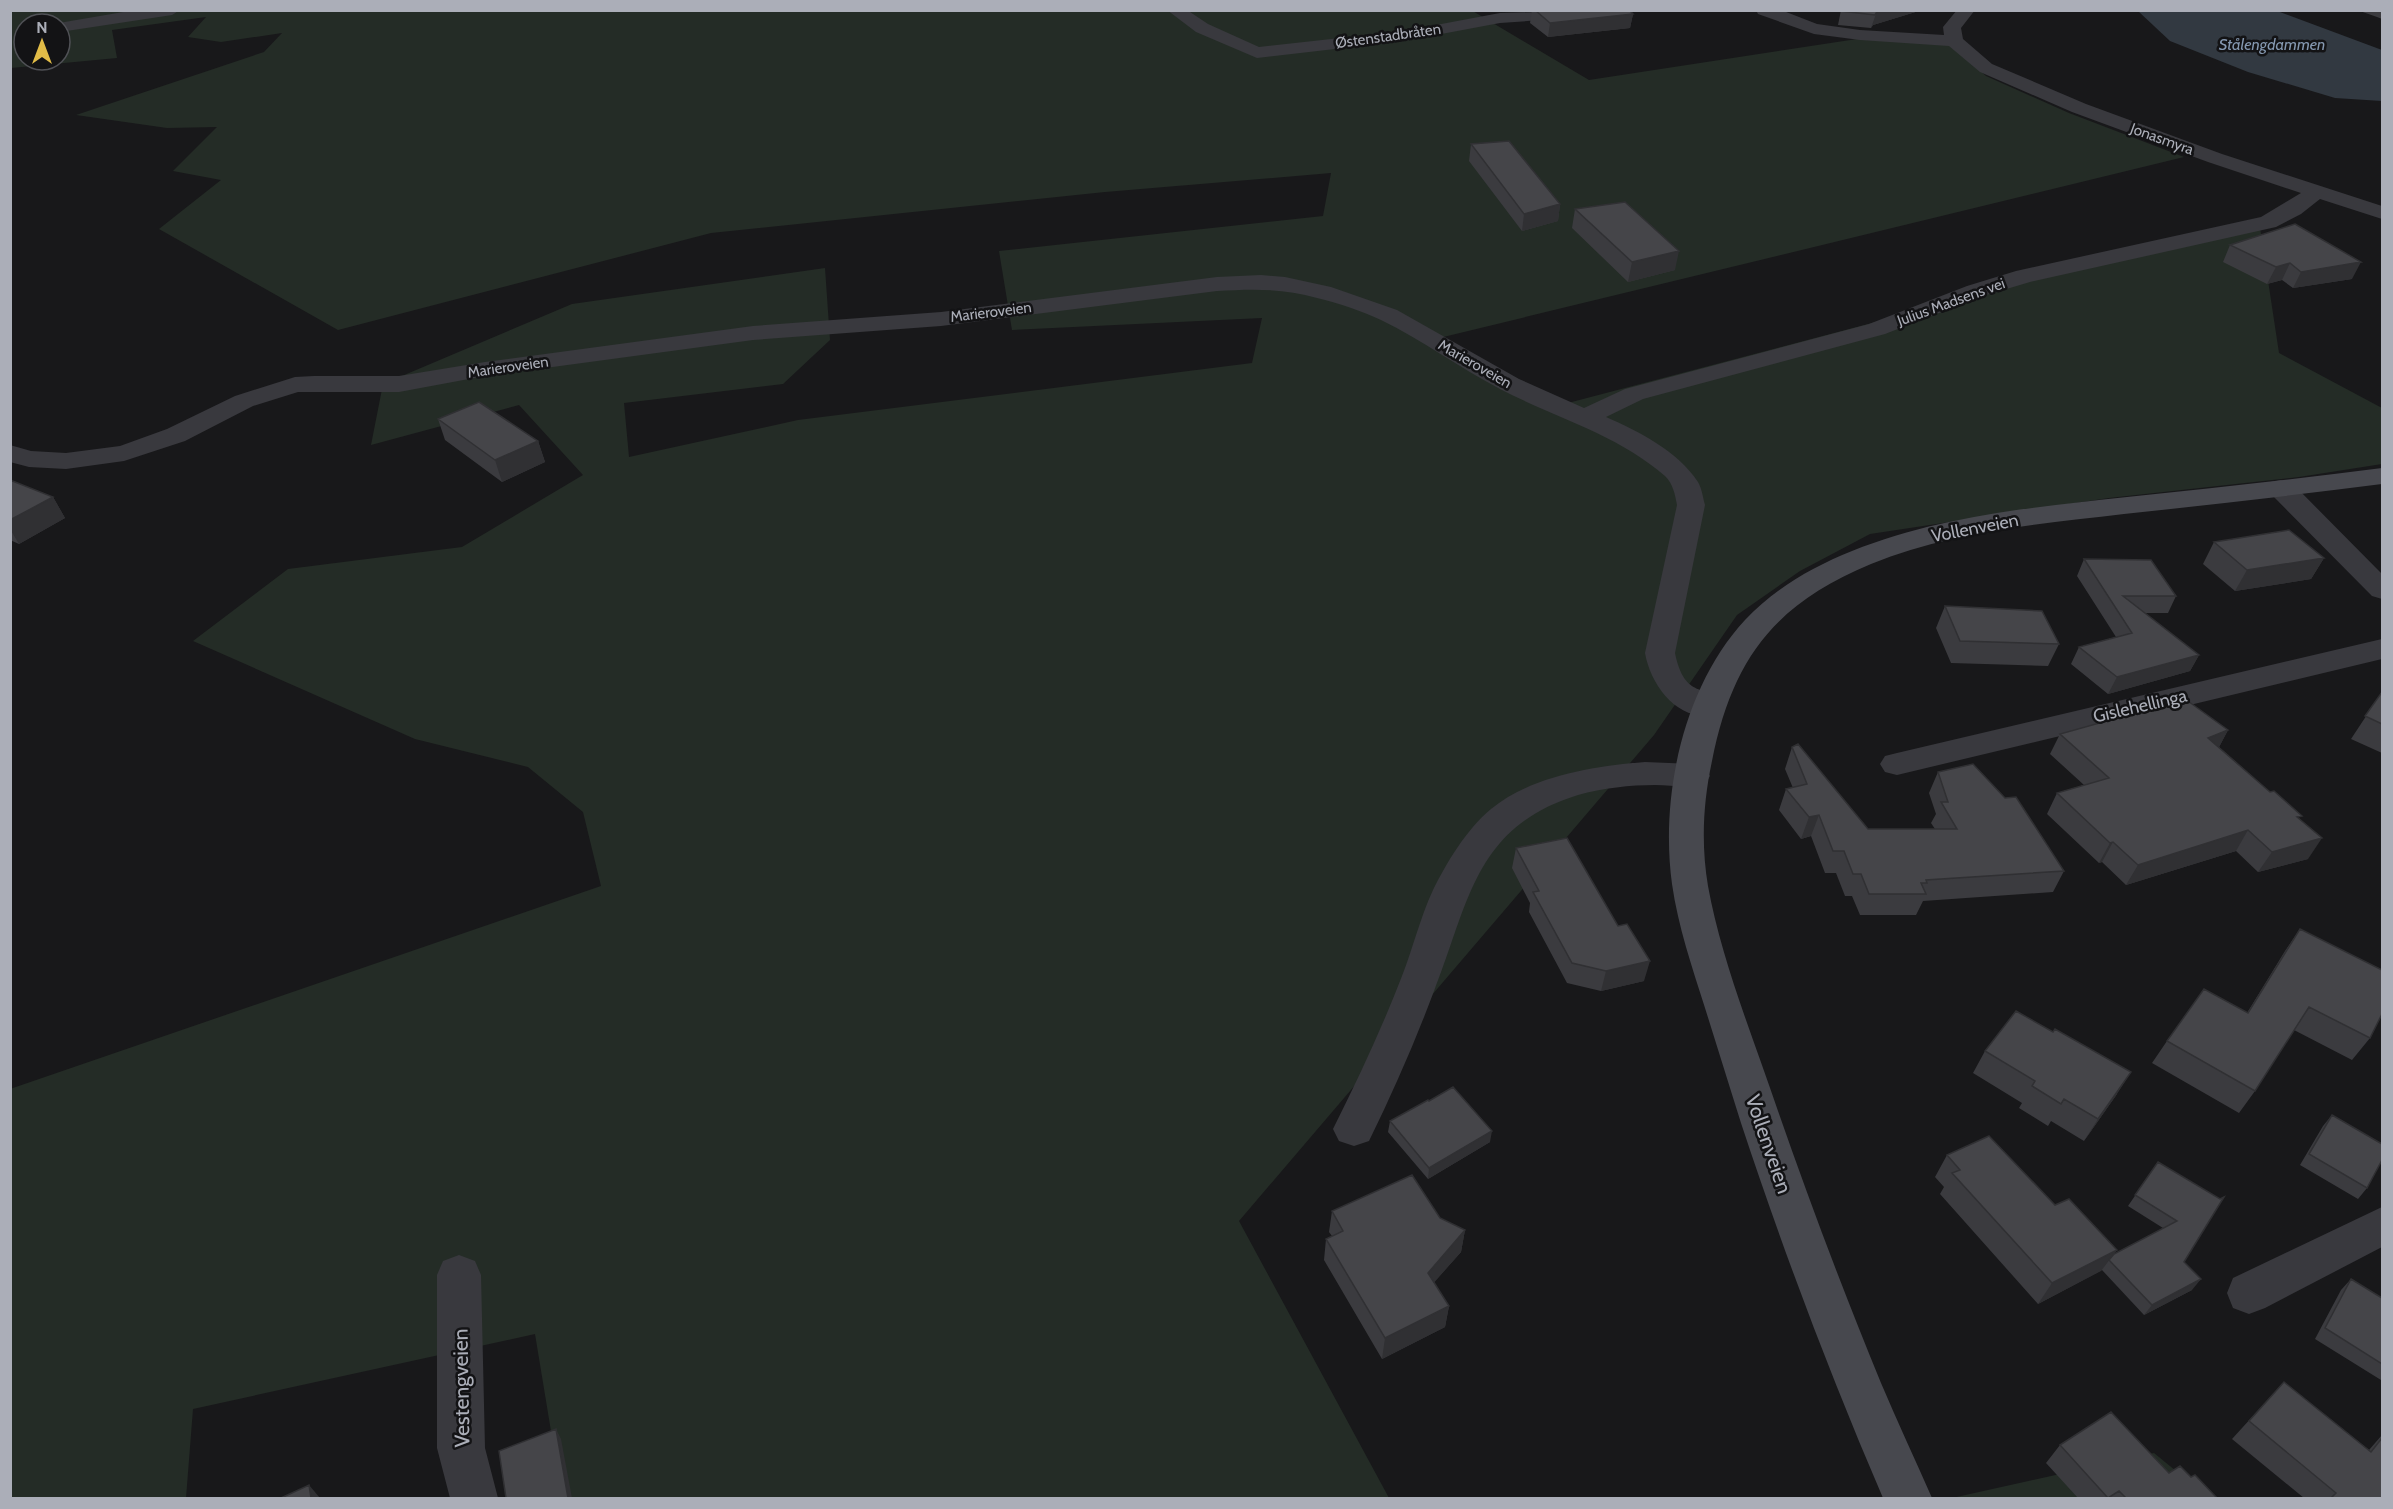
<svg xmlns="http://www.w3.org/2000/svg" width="2393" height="1509" font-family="Cabin,sans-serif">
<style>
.green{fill:#242c26;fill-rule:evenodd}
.water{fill:#323941}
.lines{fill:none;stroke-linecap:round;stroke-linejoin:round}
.street{fill:#39393e;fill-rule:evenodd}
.secondary{fill:#47484e;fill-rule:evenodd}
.wall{fill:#3b3b3f}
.shaded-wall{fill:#303033}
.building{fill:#454549;stroke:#303033;stroke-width:1.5}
.labels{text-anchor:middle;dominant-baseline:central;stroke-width:5;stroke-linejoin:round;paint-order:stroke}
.far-street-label{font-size:15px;fill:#abaeb8;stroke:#131315}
.far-water-label{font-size:16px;font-style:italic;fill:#8598b0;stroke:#131315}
.street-label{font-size:18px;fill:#abaeb8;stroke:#131315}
.near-street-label{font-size:21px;fill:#abaeb8;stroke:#131315}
</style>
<rect width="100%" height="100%" fill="#18181a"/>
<path class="green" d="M1471,10L1589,80L1870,37L1949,43L1986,76L2069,113L2184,157L1435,339L1568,403L2259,221L2279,353L2382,408V464L2299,477L2109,498L1870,534L1800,571L1737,615L1654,735L1239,1221L1389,1498H562L535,1334L193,1409L186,1498H11L10,1089L601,886L583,812L528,767L415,739L193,641L288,569L462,547L583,475L519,405L371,445L383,384L572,304L825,268L830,340L783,384L624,403L629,457L798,420L1252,363L1262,318L1012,330L999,251L1323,216L1331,173L1105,192L711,233L338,330L159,229L221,180L173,171L217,127L167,128L76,115L264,52L282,33L221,42L188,37L206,17L112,30L117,58L11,68V11ZM24,24H60V60H24Z
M2154,1453L2209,1498H1952Z"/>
<path class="water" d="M2138,11H2277L2382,50V101L2335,98L2248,72L2170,41Z"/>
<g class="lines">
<path class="street" d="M135,10H180L172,15L60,32V24H53Z
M1167,10H1187L1208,24L1259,47L1404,31L1500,13L1619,10L1611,15L1500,23L1404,41L1257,58L1196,32Z
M1756,10H1781L1817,24L1860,30L1944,35L1943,27L1957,10H1975L1961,28L1963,39L1992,64L2086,104L2222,154L2382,206V219L2320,199L2301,214L2276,227L2030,282L1983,296L1885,334L1643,399L1606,417C1638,431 1678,451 1698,482C1702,489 1703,498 1705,505L1675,653C1685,702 1707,681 1724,707L1719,714C1680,725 1651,687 1645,653L1677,505C1675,494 1673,484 1665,476C1617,434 1556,418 1500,389C1460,368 1422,340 1381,320C1362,311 1338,303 1317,298C1283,288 1251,289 1217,291L941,326L753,340L485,376L399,392H298L253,406L185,441L124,461L66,469L29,467L10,462V445L31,451L66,453L120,446L167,429L235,396L295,377L314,376H399L485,362L753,326L941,312L1217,277L1261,275L1285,277L1331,287L1397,310L1519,379L1584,408L1625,389L1869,324L1967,286L2016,271L2261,217L2301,193L2208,162L2072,112L1980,72L1949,46L1860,40L1814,34L1758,14Z
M2281,480L2291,482L2382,574V599L2372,596L2271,494L2267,488L2271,482Z
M2382,639V659L1897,775L1885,772L1880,764L1885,756L1897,753Z
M1645,762L1693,764L1705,768L1710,776L1705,784C1688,789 1672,785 1655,785C1630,785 1603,788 1578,795C1474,827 1469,903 1434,991C1415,1042 1393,1092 1369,1141L1354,1146L1339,1141L1333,1129C1358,1079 1382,1028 1402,976C1413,948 1420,918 1433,890C1447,862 1466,830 1491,809C1531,776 1594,766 1645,762Z
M2382,1207V1247L2265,1308L2249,1314L2233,1308L2227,1293L2233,1278Z
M459,1255L475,1261L481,1275L485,1448L498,1498H450L437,1448V1275L443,1261Z"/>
<path class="secondary" d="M2382,468V484C2296,495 2210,505 2124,514C2039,524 1951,531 1871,564C1774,604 1732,660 1712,761C1703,803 1701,844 1708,886C1721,959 1754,1040 1778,1111C1810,1203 1844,1293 1881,1383C1897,1421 1915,1459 1932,1498H1883C1830,1375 1783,1250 1741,1123C1729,1085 1717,1046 1705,1008C1692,967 1678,926 1672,884C1660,796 1683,687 1745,620C1774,589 1812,567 1852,551C1939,516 2034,507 2127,497C2212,488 2297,479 2382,468Z"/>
</g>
<path class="wall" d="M1532,10H1629L1633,14L1630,28L1548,37L1530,23Z
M1841,10H1922L1873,25L1871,28L1838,25Z
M2357,10H2382V19L2377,17Z
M1471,144L1560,204L1558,221L1522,231L1469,161Z
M1575,209L1675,270L1628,282L1572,228Z
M2230,245L2352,279L2293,288L2282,280L2267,284L2223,262Z
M438,419L538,441L545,462L502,482L445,440Z
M10,480L53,497L65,518L19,544L10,540Z
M2214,542L2324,558L2311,579L2235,591L2203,564Z
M2084,559L2176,596L2168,613H2145L2199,655L2190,671L2108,694L2071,664L2079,647L2116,637L2077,576Z
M1945,606L2059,644L2048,666L1951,663L1936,628Z
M2382,692V753L2351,739Z
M2228,730L2219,747L2300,819L2308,859L2258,872L2236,851L2126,885L2102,862L2099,863L2047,814L2057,793L2084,785L2050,754L2060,734Z
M1792,747L1868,829H1935L1931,823L1936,814L1929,793L1938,772L2064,871L2053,892L1923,901L1916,915H1860L1852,896H1845L1836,873H1825L1811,836L1801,839L1779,810L1786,789L1793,788L1785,769Z
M1516,848L1644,981L1601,991L1567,983L1529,912L1530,903L1512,868Z
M2300,929L2370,1038L2352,1060L2294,1030L2255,1091L2239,1113L2152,1063L2167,1041L2247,1013L2285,951Z
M1985,1051L2117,1094L2084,1141L2051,1121L2048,1126L2019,1108L2022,1103L1973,1073Z
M1429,1101L1490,1142L1428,1179L1388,1132L1390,1121Z
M2332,1115L2367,1188L2358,1199L2300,1165L2323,1126Z
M1947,1155L2055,1205L2117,1250L2114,1254L2163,1228L2128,1206L2158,1162L2220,1199L2184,1262L2192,1290L2144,1315L2102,1270L2038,1304L1940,1194L1944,1187L1935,1177Z
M1332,1211L1440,1218L1465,1230L1461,1252L1434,1282L1449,1306L1445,1327L1382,1359L1324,1260L1326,1239L1332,1236L1329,1232Z
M2351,1279L2382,1298V1379L2381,1380L2315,1339L2341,1290Z
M2284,1382L2369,1450L2382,1435V1498H2304L2232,1439Z
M2060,1445L2169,1473L2191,1477L2217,1498H2078L2046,1463Z"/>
<path class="shaded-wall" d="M1922,10L1873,25L1871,28L1877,11Z
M1633,14L1630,28L1548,37L1550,23Z
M1560,204L1558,221L1522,231L1524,214Z
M1679,251L1675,270L1628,282L1632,262Z
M2361,262L2352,279L2293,288L2301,272Z
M2290,263L2282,280L2267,284L2276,267Z
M538,441L545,462L502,482L495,460Z
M53,497L65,518L19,544L10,529V520Z
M2324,558L2311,579L2235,591L2247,570Z
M2199,655L2190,671L2108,694L2117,677Z
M2228,730L2217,751L2208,738Z
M1819,815L1811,836L1801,839L1809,817Z
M2248,830L2236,851L2126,885L2138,865Z
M2322,838L2308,859L2258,872L2272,852Z
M2113,842L2102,862L2099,863L2110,843Z
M1650,961L1644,981L1601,991L1606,971Z
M2131,1072L2117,1094L2084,1141L2098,1119Z
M1492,1131L1490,1142L1428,1179L1429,1168Z
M1465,1230L1461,1252L1424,1294L1428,1273Z
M2117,1250L2101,1271L2038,1304L2052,1283Z
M2201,1279L2192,1290L2144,1315L2152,1305Z
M1449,1306L1445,1327L1382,1359L1385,1338Z
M556,1429L561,1439L572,1498H568Z
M309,1485L320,1498H311Z"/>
<path class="building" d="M1535,10H1629L1633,14L1550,23Z
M1878,10L1875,15L1841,11V10Z
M1509,141L1560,204L1524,214L1471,144Z
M1625,202L1679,251L1632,262L1575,209Z
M2295,224L2361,262L2301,272L2290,263L2276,267L2230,245Z
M479,402L538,441L495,460L438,419Z
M10,480L53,497L10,520Z
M2289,530L2324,558L2247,570L2214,542Z
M2084,559L2151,560L2176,596H2123L2199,655L2117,677L2079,647L2132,633Z
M1945,606L2042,611L2059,644L1960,641Z
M2382,692V724L2365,716Z
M2185,699L2228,730L2208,738L2270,792L2274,791L2302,816L2297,817L2322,838L2272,852L2248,830L2138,865L2113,842L2110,843L2057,793L2109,778L2060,734Z
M1798,744L1868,829H1957L1941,802H1948L1938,772L1973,764L2005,798L2016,797L2064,871L1926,880L1927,883H1921L1926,894H1869L1861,874H1853L1844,851H1833L1819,815L1809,817L1786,789L1807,784L1792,747Z
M1567,838L1618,926L1627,924L1650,961L1606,971L1572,963L1533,892L1539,891L1516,848Z
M2300,929L2382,970V1014L2370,1038L2309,1007L2255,1091L2167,1041L2204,989L2248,1013Z
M2016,1011L2053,1032L2055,1029L2131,1072L2098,1119L2064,1099L2061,1104L2032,1086L2035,1081L1985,1051Z
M1453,1087L1492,1131L1429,1168L1390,1121L1428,1100L1429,1101Z
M2332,1115L2382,1144V1160L2367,1188L2309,1154Z
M1989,1136L2055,1205L2069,1199L2117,1250L2052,1283L1952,1173L1960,1170L1947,1155Z
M2158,1162L2220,1199L2224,1197L2184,1262L2201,1279L2152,1305L2109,1260L2114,1254L2177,1221L2135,1195Z
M1412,1175L1440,1218L1465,1230L1428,1273L1449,1306L1385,1338L1326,1239L1343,1231L1332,1211Z
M2351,1279L2382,1298V1364L2325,1328Z
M2284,1382L2371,1452L2382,1438V1498H2331L2336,1493L2249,1421Z
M2111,1412L2169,1473L2180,1466L2191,1477L2195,1475L2217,1498H2126L2119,1491L2108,1498L2060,1445Z
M556,1429L568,1498H506L499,1451Z
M309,1485L311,1498H281Z"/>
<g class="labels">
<g class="far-street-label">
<text transform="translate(1388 36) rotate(-8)">Østenstadbråten</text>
<text transform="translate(2162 139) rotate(20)">Jonasmyra</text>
<text transform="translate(1951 302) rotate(-20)">Julius Madsens vei</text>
<text transform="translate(991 312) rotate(-7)">Marieroveien</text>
<text transform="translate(1475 364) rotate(30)">Marieroveien</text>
<text transform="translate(508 367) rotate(-8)">Marieroveien</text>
</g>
<g class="far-water-label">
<text x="2272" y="44">Stålengdammen</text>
</g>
<g class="street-label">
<text transform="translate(1975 528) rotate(-11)">Vollenveien</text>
<text transform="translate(2140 706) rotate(-13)">Gislehellinga</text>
</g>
<g class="near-street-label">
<text transform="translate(1769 1144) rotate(71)">Vollenveien</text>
<text transform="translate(461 1388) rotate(-91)">Vestengveien</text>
</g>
</g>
<rect width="2393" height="1509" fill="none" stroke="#abaeb8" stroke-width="24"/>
<g transform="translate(42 42)"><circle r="28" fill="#131315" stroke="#505156" stroke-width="1.5"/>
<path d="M0-4.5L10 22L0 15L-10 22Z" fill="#e2bc47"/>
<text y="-9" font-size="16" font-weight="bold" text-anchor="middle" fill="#abaeb8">N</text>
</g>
</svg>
